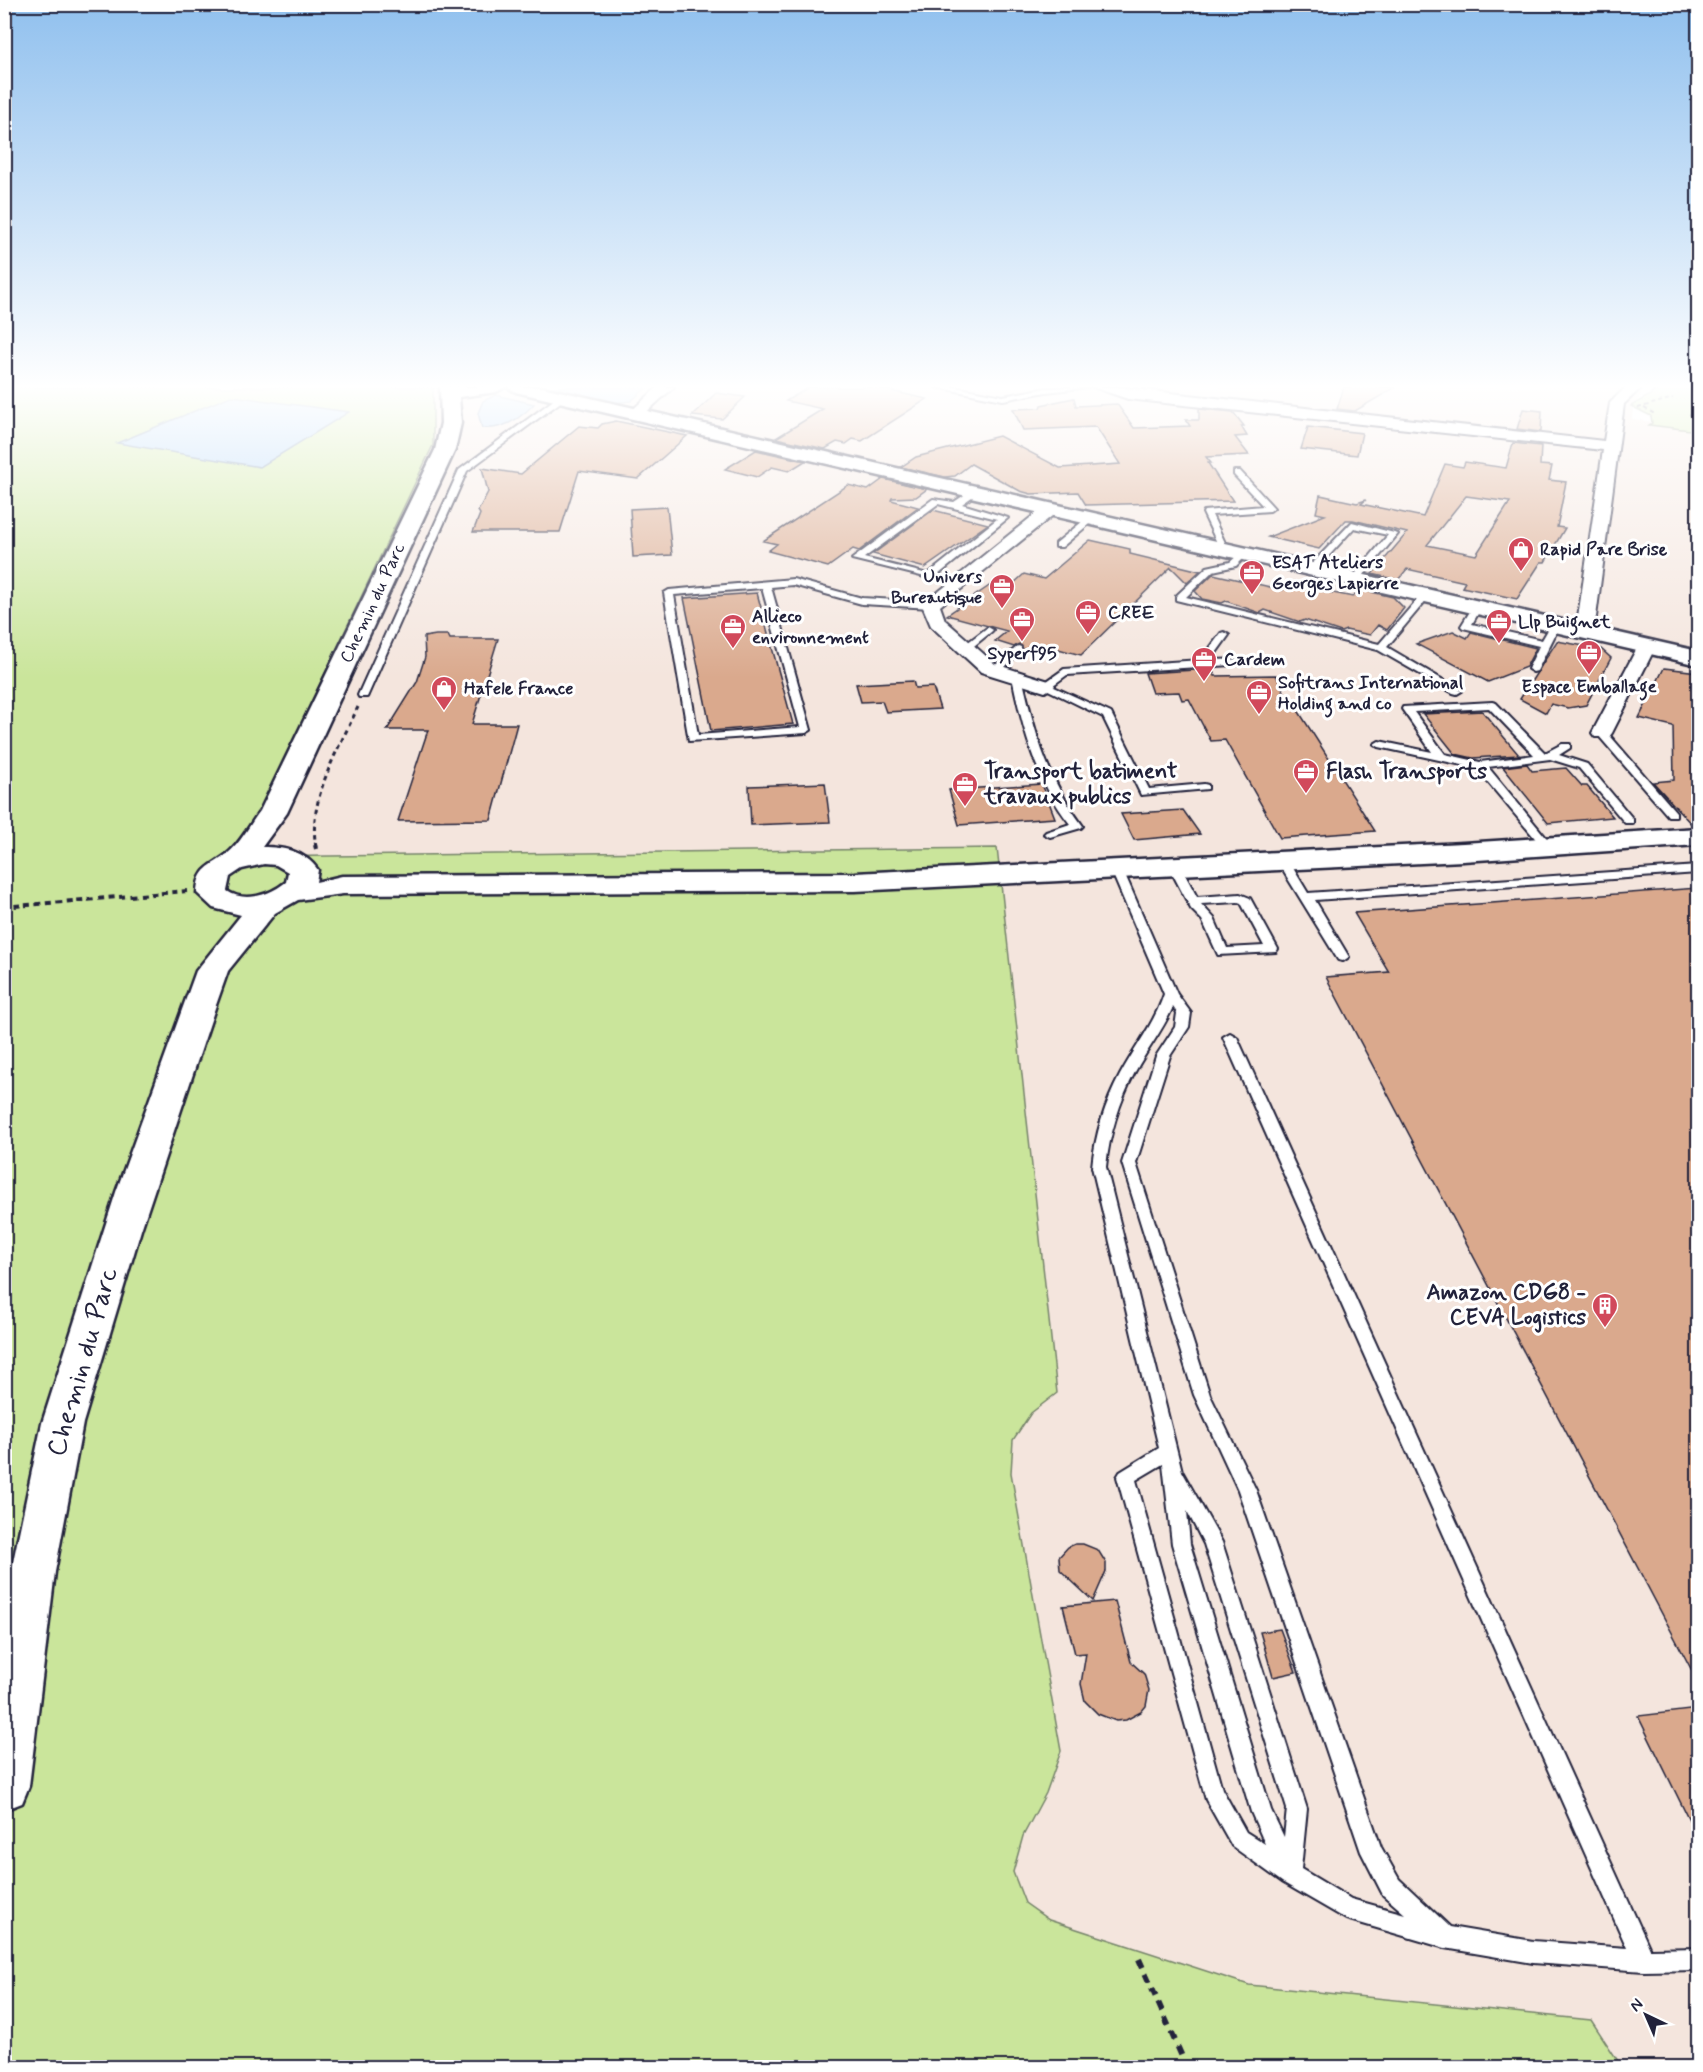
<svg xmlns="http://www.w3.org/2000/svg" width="1703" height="2072" font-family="Mynerve,sans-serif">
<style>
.built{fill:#f4e5dd}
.green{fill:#cae59b;stroke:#76846b;stroke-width:1.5}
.water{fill:#add2f6;stroke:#758cab;stroke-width:1.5}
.building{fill:#daa98d;stroke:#22223b;stroke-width:1.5;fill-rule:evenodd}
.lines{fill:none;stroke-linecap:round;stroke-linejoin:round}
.lane-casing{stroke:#22223b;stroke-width:4}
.street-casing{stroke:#22223b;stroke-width:4}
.secondary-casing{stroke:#22223b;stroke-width:5}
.path-far3{stroke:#22223b;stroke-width:2;stroke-dasharray:4 3;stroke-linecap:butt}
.path-far2{stroke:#22223b;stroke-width:3;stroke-dasharray:4.5 4;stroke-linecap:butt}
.path-far1{stroke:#22223b;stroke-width:4;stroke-dasharray:6 4.5;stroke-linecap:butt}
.path{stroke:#22223b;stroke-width:6;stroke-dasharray:9 7;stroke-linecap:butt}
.lane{fill:#fff;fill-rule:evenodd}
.street{fill:#fff;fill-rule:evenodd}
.secondary{fill:#fff;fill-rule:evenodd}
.labels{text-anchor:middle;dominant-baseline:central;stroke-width:6;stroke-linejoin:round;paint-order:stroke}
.far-poi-label{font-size:18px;font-weight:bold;fill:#22223b;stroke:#fff;text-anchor:start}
.far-street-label{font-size:18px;fill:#22223b;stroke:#fff}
.poi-label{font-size:22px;font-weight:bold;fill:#22223b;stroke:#fff;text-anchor:start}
.near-street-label{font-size:27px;fill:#22223b;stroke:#fff}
</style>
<rect width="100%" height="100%" fill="#fff"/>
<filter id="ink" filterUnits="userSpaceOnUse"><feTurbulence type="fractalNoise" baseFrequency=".0167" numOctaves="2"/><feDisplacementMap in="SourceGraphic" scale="12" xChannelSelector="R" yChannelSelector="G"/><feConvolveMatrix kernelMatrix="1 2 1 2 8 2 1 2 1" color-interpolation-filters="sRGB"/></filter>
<g filter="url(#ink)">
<path class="built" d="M433,387H1646L1633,407L1632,419L1698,429V2067H1622L1591,2020L1249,1985L1049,1920L1025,1903L1013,1872L1023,1836L1046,1793L1061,1751L1011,1473L1013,1440L1030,1413L1057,1393L786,853L238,858L433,445Z"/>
<path class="green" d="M5,387H433V445L238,857L997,848L1057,1393L1031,1413L1013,1440L1011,1473L1061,1751L1046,1793L1023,1836L1013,1872L1025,1903L1049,1920L1249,1985L1591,2020L1622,2067L5,2068Z
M1664,387H1698V431L1649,425L1652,423L1651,416L1631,406Z"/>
<path class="water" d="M545,387H647L631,401L613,403Z
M496,395L534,404C520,419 503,430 482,428L478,413L483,401Z
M231,396L349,412L260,467L117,443Z"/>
<path class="building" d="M809,387H873L927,399L862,441L853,439L846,444L837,442L825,449L776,438L823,409L786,401Z
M1344,387H1396L1355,411L1337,409Z
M716,393L745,397L722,419L692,416Z
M1074,398L1076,406L1117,404L1134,428L1190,426L1186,420H1199V409L1233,412L1244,426H1241L1247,436L1235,437L1249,455L1206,457L1211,463H1208L1233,501L1086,505L1078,492L1031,494L1020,491L971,464L955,476L945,477L901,467L916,457L999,436L1060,468L1120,464L1096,427L1023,430L1013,409L1040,408L1041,405Z
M1523,409L1542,411L1541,432L1517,429Z
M616,421L687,436L638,479L579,471L560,532H473L480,514L478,511L488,492L482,468L521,474L579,426L598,428L602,424Z
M1308,427L1362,433L1357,455L1301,449Z
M1513,443L1541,446L1540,465L1552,466L1549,480L1566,482L1557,527L1565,528L1545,562H1541L1517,599L1462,587L1465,582L1407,569L1398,580L1372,574L1407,533L1353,520H1346L1319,549L1268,537L1325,515L1316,513L1320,495L1357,503L1366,500L1361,504L1423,517L1445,464L1463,467L1465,462L1506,468ZM1466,496L1510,502L1476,555L1427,545Z
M756,450L805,461L789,471L772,467L757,477L725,469Z
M883,479L927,489L916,497L892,498L891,500L918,507L859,551L853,549L828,567L768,551L777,544L763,541L848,485L868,490Z
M667,507L672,555L633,557L630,509Z
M933,510L988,524L925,568L873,554Z
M1090,540L1130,549V554L1200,571L1187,583L1171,567L1081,655L1043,645L1035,652L1023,649L1019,644L1014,647L995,641L1007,631L947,615L998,580L1013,584L1024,574L1044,579Z
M1213,574L1283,590L1288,584L1353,597L1359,589L1393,597L1404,608L1387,630L1378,625L1370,635L1346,630L1341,632L1305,620L1300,622L1265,610L1260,613L1226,601L1222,603L1202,599L1195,591Z
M757,593L793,724L711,731L684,598Z
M1453,631L1467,638L1471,632L1536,648L1526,667L1488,682L1416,644Z
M436,635H448L450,639H498L472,724H517L491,820L398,821L428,730H387L417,682L425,657L424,637Z
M1557,641L1601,649L1611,658L1586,705L1568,708L1551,704L1546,713L1520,699Z
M1664,668L1698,672V826H1693L1653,782L1674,780L1673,726L1639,718Z
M1212,669L1215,676L1276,675L1290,704H1294L1375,831L1280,838L1225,740L1211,741L1189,699L1182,700L1179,692L1152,693L1145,673Z
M913,681L915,688L933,687L940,709L886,712L882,701L861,702L856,684Z
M1482,711L1519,755L1473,758L1455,754L1423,714Z
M1527,764L1532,771L1566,768L1582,786H1587L1613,817L1548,823L1503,767Z
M825,783L830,822L751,825L749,786Z
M1042,784L1055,818L959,825L949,790Z
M1183,810L1200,834L1134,840L1121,814Z
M1698,888V1682L1326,977L1389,972L1354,913Z
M1075,1544H1083L1098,1550L1106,1563V1571L1093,1601L1060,1570L1059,1557L1068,1547Z
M1115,1601L1131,1662L1144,1674L1149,1690L1146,1706L1141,1712L1126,1720L1116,1721L1098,1714L1085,1701L1081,1684L1086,1653L1075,1654L1063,1606Z
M1280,1629L1296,1672L1273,1677L1260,1632Z
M1698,1709V1838L1638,1716Z"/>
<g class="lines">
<defs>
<path id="lane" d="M936,387H955L1003,396L1046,388L1090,387L1046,392L1003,400Z
M559,396L566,398L467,471L368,695L367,697H359L358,695L459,470Z
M1234,471H1240L1274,508L1270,511L1212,515L1228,549L1224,552L1220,549L1203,513L1204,511L1263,506L1234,475Z
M972,490L979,492L962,504L1008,518L933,579L852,559L933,499L954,502ZM938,504L997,519L928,574L864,558Z
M1088,517L1095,519L1062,547H1056V543Z
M1352,522L1398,534L1358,582L1350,580L1388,535L1354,528L1315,571H1309V567Z
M1243,551L1248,554L1236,566L1213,571L1186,597L1379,644L1422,594H1428V598L1387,647L1462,691L1457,694L1453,693L1378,650L1176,600V596L1207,567L1230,562Z
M793,579L862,598L931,602L936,605L931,608L862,604L793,585L771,587L811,730L806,733L689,741L664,593L669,590ZM762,588L800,727L698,735L674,595Z
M1477,604L1482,607L1472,624L1542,640L1552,623H1558L1560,625L1537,671L1533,672L1528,669L1539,646L1463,628L1461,626L1474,605Z
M988,627L993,630L991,632L969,650H963V646Z
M1224,632L1229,635L1211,660L1245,659L1250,662L1249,664L1067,675L1052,686L1111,713L1149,789L1204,784L1208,785V789L1141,795L1103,717L1040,686L1064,669L1201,660L1221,633Z
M1018,646L1021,647V651L1000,672H992V668Z
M1017,674L1022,677C1036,737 1046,776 1083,826L1081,828L1050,837L1044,834L1046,832L1070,824C1036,781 1023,730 1012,677Z
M1492,702L1496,703L1545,753L1562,744H1570V748L1559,755L1587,764L1633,819V823H1625L1579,768L1550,759L1488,767L1554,847L1552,849H1544L1476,768L1379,747L1374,744L1379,741L1432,752L1402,709L1403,707ZM1489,708L1534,755L1480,762L1445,754L1414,712Z
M1602,730L1606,731L1676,812V816H1668L1598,735V731Z
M1283,857L1287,858L1308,893L1698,866V873L1315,900L1349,957L1343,961L1338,960L1277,861Z
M1175,863L1181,867L1197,897L1240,894L1250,898L1278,949L1276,952L1218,955L1202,920L1191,909L1169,867ZM1238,902L1241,903L1264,946L1227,948L1214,918L1201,904Z
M1117,866L1123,870L1177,994L1191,1013L1189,1027L1170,1056L1136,1163L1210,1395L1256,1490L1381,1847L1399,1879L1450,1927L1533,1941L1627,1948L1223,1037L1230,1033L1237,1037L1650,1949L1698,1948V1970L1644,1971L1533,1963L1445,1948L1346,1919L1282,1882L1232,1846L1206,1800L1117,1477L1120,1472L1159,1448L1092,1167C1095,1135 1105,1103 1120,1075C1135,1047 1154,1024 1164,994L1111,870ZM1173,1007L1177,1013L1175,1027L1156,1056L1122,1163L1194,1395L1238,1490L1361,1852L1383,1895L1405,1914L1351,1899L1301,1869L1307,1809L1222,1542L1182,1471L1106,1167C1109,1135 1120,1101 1135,1072C1147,1050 1163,1030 1173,1007ZM1163,1464L1172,1544L1251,1812L1265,1844L1246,1832L1222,1789L1136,1480ZM1187,1511L1204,1544L1287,1809L1284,1837L1271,1810L1190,1544Z"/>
<path id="street" d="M658,387H674L640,418H630L628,415L630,412Z
M1093,387H1117L1604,441L1610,403L1626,387H1642L1624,404L1596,617L1588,635L1582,637L1573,631L1578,617L1603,450L1128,399Z
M1051,504L1059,509L1057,512L940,606L945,620L995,664L1052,682L1055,686L1045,692L981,672L931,626L922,605L1045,506Z
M1647,640L1656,646L1612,733L1609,737H1595L1592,733L1638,646Z"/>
<path id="secondary" d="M440,387H505L496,392L459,397L461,423L455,450L287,813L262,847C284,847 305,851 318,870L316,882L342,876L855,873L1463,843L1698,828V845L1463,861L855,891L343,894L298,900L275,913L228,971L215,1008L141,1230L83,1423L55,1572L29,1786L22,1803L4,1810V1605L42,1423L116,1192L196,971L241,915L213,908L197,893C198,867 211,867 227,854C240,844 250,824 260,811L435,450L441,423ZM264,864L276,865L288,872L286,882C270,895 245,903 227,891L230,877L242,869Z
M507,387H542L1698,651V665L516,392Z"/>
</defs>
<use href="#lane" class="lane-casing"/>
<use href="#street" class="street-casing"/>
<use href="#secondary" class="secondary-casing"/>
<path class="path-far3" d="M1651,393L1661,387
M1638,408L1673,398
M1644,408L1655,414
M1689,414L1698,417"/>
<path class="path-far2" d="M316,847C307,800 339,748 358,707"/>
<path class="path-far1" d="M315,845L316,849
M4,907L187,891"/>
<path class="path" d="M1139,1959L1187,2068"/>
<use href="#lane" class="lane"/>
<use href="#street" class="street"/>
<use href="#secondary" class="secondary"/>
</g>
</g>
<linearGradient id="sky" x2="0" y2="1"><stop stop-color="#90c0ee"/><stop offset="0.57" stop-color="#fff"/><stop offset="1" stop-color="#fff" stop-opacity="0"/></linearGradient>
<rect width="1703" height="678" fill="url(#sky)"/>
<defs>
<symbol id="shop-pin" viewBox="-11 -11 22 30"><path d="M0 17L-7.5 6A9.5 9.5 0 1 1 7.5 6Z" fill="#d1495b" stroke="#fff"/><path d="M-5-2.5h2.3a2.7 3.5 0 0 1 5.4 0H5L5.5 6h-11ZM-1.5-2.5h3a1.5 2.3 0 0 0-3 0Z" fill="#fff"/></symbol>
<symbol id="office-pin" viewBox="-11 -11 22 30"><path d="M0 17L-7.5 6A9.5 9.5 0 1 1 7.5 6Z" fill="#d1495b" stroke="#fff"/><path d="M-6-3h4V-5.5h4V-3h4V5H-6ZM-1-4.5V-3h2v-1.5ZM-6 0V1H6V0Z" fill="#fff"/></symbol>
<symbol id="building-pin" viewBox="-11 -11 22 30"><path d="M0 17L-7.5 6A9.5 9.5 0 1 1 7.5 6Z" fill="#d1495b" stroke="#fff"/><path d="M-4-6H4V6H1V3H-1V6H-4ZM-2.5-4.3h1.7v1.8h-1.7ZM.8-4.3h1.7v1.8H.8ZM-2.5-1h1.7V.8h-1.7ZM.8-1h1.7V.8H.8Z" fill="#fff"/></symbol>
</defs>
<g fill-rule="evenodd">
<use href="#shop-pin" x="1506" y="535" width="30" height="40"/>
<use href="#office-pin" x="1237" y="558" width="30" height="40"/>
<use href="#office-pin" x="987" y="572" width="30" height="40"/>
<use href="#office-pin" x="1073" y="598" width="30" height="40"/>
<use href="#office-pin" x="1007" y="605" width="30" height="40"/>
<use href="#office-pin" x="1484" y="607" width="30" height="40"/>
<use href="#office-pin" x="718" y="612" width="30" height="40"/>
<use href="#office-pin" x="1574" y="638" width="30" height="40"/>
<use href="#office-pin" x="1189" y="645" width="30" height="40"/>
<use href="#shop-pin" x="429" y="674" width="30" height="40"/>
<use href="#office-pin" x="1244" y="678" width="30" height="40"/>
<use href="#office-pin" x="1291" y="757" width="30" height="40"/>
<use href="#office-pin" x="950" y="770" width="30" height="40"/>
<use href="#building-pin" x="1590" y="1291" width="30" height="40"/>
</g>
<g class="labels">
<g class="far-poi-label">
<text x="1540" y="550">Rapid Pare Brise</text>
<text x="1272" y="563">ESAT Ateliers<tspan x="1272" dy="21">Georges Lapierre</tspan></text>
<text x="982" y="577" text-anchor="end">Univers<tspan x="982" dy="21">Bureautique</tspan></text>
<text x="1108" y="613">CREE</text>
<text x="752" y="617">Allieco<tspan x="752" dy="21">environnement</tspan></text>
<text x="1518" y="622">Llp Buignet</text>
<text x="1022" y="654" text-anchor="middle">Syperf95</text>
<text x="1224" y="660">Cardem</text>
<text x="1278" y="683">Sofitrans International<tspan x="1278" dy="21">Holding and co</tspan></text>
<text x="1589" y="687" text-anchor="middle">Espace Emballage</text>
<text x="464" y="689">Hafele France</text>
</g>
<g class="far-street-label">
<text transform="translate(373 603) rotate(-65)">Chemin du Parc</text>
</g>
<g class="poi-label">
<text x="984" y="772">Transport batiment<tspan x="984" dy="25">travaux publics</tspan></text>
<text x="1326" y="772">Flash Transports</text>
<text x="1586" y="1293" text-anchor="end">Amazon CDG8 -<tspan x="1586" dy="25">CEVA Logistics</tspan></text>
</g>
<g class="near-street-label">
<text transform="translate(83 1362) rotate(-74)">Chemin du Parc</text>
</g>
</g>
<rect width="1703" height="2072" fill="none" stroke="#fff" stroke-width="24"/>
<rect x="12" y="12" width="1679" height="2048" fill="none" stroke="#22223b" stroke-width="2" filter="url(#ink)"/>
<g transform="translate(1646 2015) rotate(316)" stroke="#ffffff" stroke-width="4.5" paint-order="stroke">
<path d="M0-4.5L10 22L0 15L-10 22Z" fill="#22223b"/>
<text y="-9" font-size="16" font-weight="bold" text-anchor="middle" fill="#22223b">N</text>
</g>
</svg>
